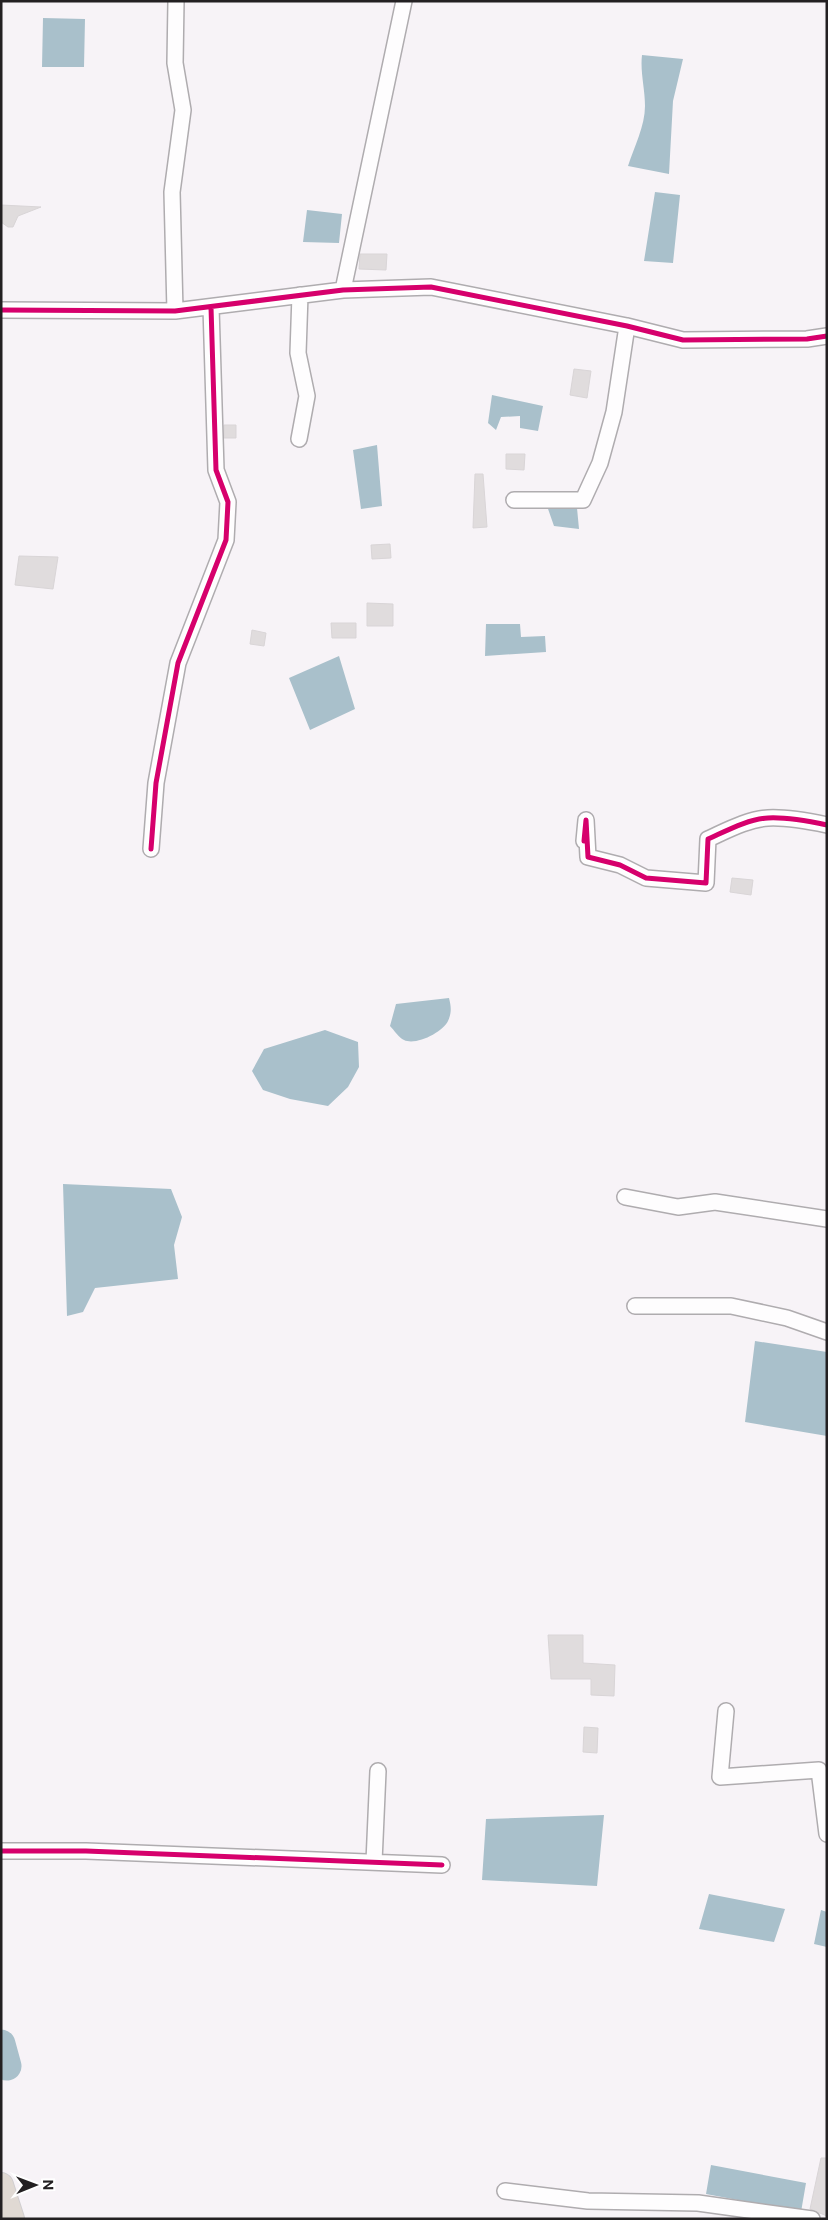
<svg xmlns="http://www.w3.org/2000/svg" width="828" height="2220" font-family="'Public Sans',sans-serif">
<style>
.water{fill:#a9c0cb}
.lines{fill:none;stroke-linecap:round;stroke-linejoin:round}
.river{stroke:#a9c0cb;stroke-width:29}
.building{fill:#e0dcdd;stroke:#d9d5d7}
.minor-casing{stroke:#afacaf;stroke-width:18}
.trunk-casing{stroke:#d0ced0;stroke-width:26}
.minor{stroke:#fefdfe;stroke-width:15}
.trunk{stroke:#e0d9d3;stroke-width:24}
.cycleway-casing{stroke:#fff;stroke-width:8}
.cycleway{stroke:#d6006c;stroke-width:5}
</style>
<rect width="100%" height="100%" fill="#f7f3f7"/>
<path class="water" d="M43,18L85,19L84,67H42Z
M642,55L683,59L673,101L669,174L628,166C634,147 645,126 645,106C645,88 640,72 642,55Z
M655,192L680,195L673,263L644,261Z
M307,210L342,214L339,243L303,242Z
M492,395L543,406L538,431L520,428V416L501,417L496,430L488,423Z
M377,445L382,506L361,509L353,450Z
M547,506L577,508L579,529L554,526Z
M486,624H520L521,637L545,636L546,652L485,656Z
M339,656L355,709L310,730L289,678Z
M449,998C451,1006 452,1012 448,1021C443,1032 416,1046 404,1040C399,1038 394,1030 390,1026L396,1004Z
M325,1030L358,1042L359,1067L348,1087L328,1106L290,1099L263,1090L252,1071L264,1049Z
M63,1184L171,1189L182,1217L174,1245L178,1279L95,1288L83,1312L67,1316Z
M755,1341L827,1352V1436L745,1422Z
M604,1815L597,1886L482,1880L486,1819Z
M709,1894L785,1909L774,1942L699,1929Z
M821,1910L827,1912V1947L814,1944Z
M711,2165L806,2183L801,2212L706,2194Z"/>
<g class="lines">
<path class="river" d="M1,2044L7,2066"/>
</g>
<path class="building" d="M1,205L41,207L18,216L13,227H8L1,222Z
M360,254H387L386,270L359,269Z
M574,369L591,371L587,398L570,395Z
M224,425H236V438H224Z
M506,454H525L524,470L506,469Z
M475,474H483L487,527L473,528Z
M390,544L391,558L372,559L371,545Z
M19,556L58,557L53,589L15,585Z
M367,603L393,604V626H367Z
M331,623H356V638H332Z
M252,630L266,633L264,646L250,644Z
M732,878L753,880L751,895L730,892Z
M548,1635H583V1663L615,1665L614,1696L591,1695V1679H551Z
M584,1727L598,1728L597,1753L583,1752Z
M821,2158H827V2216L810,2209Z"/>
<g class="lines">
<defs>
<path id="minor" d="M343,290L404,1
M1,310L175,311L343,290L431,287L627,326L683,340L807,339L827,336
M175,311L172,192L183,110L175,63L176,1
M299,439L307,396L298,353L300,295
M514,500H583L600,463L614,412L627,326
M584,841L586,820L588,857L620,865L646,878L706,883L708,839C726,831 748,819 768,818C787,817 808,821 827,825
M151,849L156,783L178,663L226,540L228,502L216,470L211,307
M625,1197L678,1207L715,1202L827,1219
M635,1306H731L787,1318L827,1332
M726,1711L720,1777L819,1770L827,1834
M1,1851H86L442,1865
M374,1862L378,1771
M505,2191L588,2201L698,2203L812,2219"/>
<path id="trunk" d="M1,2185L12,2219"/>
</defs>
<use href="#minor" class="minor-casing"/>
<use href="#trunk" class="trunk-casing"/>
<use href="#minor" class="minor"/>
<use href="#trunk" class="trunk"/>
<defs>
<path id="cycleway" d="M1,310L175,311L343,290L431,287L627,326L683,340L807,339L827,336
M584,841L586,820L588,857L620,865L646,878L706,883L708,839C726,831 748,819 768,818C787,817 808,821 827,825
M151,849L156,783L178,663L226,540L228,502L216,470L211,307
M1,1851H86L442,1865"/>
</defs>
<use href="#cycleway" class="cycleway-casing"/>
<use href="#cycleway" class="cycleway"/>
</g>
<rect width="828" height="2220" fill="none" stroke="#232022" stroke-width="5"/>
<g transform="translate(35 2185) rotate(89)" stroke="#ffffff" stroke-width="4" paint-order="stroke">
<path d="M0-4L9 19L0 12L-9 19Z" fill="#232022"/>
<text y="-8" font-size="14" font-weight="bold" text-anchor="middle" fill="#232022">N</text>
</g>
</svg>
